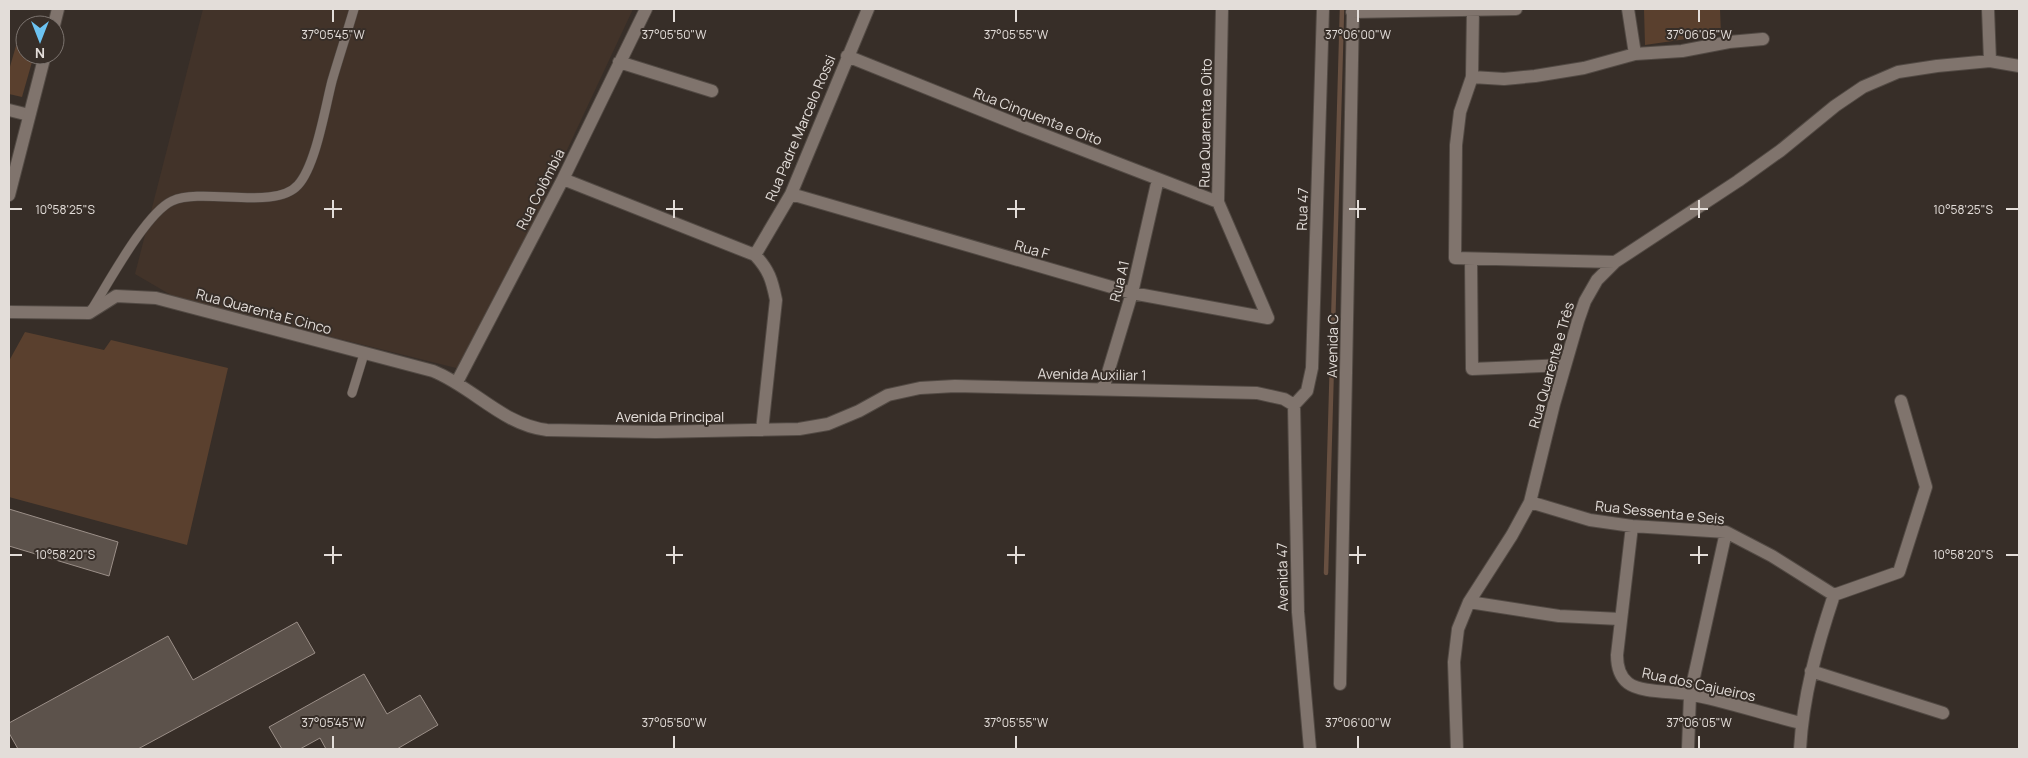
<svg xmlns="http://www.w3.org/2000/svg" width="2028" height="758" font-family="Manrope,sans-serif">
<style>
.built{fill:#423329}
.green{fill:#5a402e}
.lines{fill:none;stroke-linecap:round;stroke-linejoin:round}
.stream{stroke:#685041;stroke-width:4.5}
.building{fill:#5c524b;stroke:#9b8f88}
.service-casing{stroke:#524a44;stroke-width:10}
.minor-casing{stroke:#524a44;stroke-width:14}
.secondary-casing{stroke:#524a44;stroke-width:14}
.service{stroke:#80746d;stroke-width:9}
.minor{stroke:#80746d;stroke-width:12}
.secondary{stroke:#80746d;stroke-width:12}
.ticks{fill:none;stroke:#e3ddd9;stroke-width:2}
.labels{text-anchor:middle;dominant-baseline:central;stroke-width:4;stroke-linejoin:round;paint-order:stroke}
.street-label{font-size:14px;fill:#e3ddd9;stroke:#372e28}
.ticks-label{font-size:12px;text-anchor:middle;fill:#e3ddd9;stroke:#372e28;stroke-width:4;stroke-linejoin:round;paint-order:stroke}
</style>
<rect width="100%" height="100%" fill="#372e28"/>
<path class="built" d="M203,9H633L464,370L176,298L135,274Z"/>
<path class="green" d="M1644,9H1720L1721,34L1645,45Z
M18,39L25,41V55H34L22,97L9,94V70Z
M25,332L104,350L111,340L228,368L187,545L9,497V361Z"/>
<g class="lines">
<path class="stream" d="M1326,573L1342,9"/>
</g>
<path class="building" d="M9,509L118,542L109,576L9,546Z
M297,622L315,653L138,749H18L9,733V723L168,636L193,680Z
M364,674L387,714L420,695L438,725L397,749H326L320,738L300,749H282L269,727Z"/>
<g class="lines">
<defs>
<path id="service" d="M92,309C109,282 146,213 172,201C204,187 275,211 298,185C316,165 325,108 332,81C339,57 347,33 354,9
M352,393L364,354"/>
<path id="minor" d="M1222,9L1218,202L1268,318
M1473,9L1472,77L1460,112L1456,145L1455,258L1615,262
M1628,9L1635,54
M1988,9L1990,61
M1352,12L1516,9
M847,56L1021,126L1218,202
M619,62L712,91
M1472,77L1504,79L1535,76L1584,68L1635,54L1682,51L1729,42L1763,39
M9,110L29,115
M563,179L755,255
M791,194L1132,293L1268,318
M1471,259L1472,369L1565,365
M9,312L89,313L116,296L156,298L433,371C473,387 503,425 547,430L656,432L799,429L828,424L859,411L888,395L920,388L955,386L1257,393L1284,399L1294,405
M457,382L563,179L646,9
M1103,389L1132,293L1158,179
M1294,405L1307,391L1312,368L1323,9
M1294,405L1298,612L1310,749
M762,430L776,300C772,280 769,270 755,255L791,194L868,9
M1530,502L1590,520L1632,526L1726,532L1772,556L1834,595
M1632,526L1617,655C1617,666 1619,676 1628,683C1641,693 1672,691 1689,694C1726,701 1764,714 1801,723
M1469,602L1559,616L1620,619
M1811,671L1943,713
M1340,684L1353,9
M1457,749L1454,662L1458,629L1469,602L1512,535L1530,502L1554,404L1578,321L1585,301L1597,280L1615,262L1738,181L1780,151L1835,106L1863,87L1898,72L1937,66L1990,61L2019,66
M1688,749L1690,695L1726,532
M1800,749C1803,696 1817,646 1834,595L1899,572L1926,487L1901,401"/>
<path id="secondary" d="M54,25L58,9
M9,195L45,55"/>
</defs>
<use href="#service" class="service-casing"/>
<use href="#minor" class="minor-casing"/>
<use href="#secondary" class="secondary-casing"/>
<use href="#service" class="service"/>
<use href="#minor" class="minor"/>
<use href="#secondary" class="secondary"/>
</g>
<path class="ticks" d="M333,10V22M674,10V22M1016,10V22M1358,10V22M1699,10V22M333,200V218M674,200V218M1016,200V218M1358,200V218M1699,200V218M10,209H22M324,209H342M666,209H683M1007,209H1025M1349,209H1366M1690,209H1708M2006,209H2018M333,546V564M674,546V564M1016,546V564M1358,546V564M1699,546V564M10,555H22M324,555H342M666,555H683M1007,555H1025M1349,555H1366M1690,555H1708M2006,555H2018M333,736V748M674,736V748M1016,736V748M1358,736V748M1699,736V748"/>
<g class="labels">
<g class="street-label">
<text transform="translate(1038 116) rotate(21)">Rua Cinquenta e Oito</text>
<text transform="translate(1205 123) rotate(-89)">Rua Quarenta e Oito</text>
<text transform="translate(800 128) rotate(-67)">Rua Padre Marcelo Rossi</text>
<text transform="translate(540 189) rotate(-63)">Rua Colômbia</text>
<text transform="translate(1302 209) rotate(-88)">Rua 47</text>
<text transform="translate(1032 249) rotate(16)">Rua F</text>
<text transform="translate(1119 281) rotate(-76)">Rua A1</text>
<text transform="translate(264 311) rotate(15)">Rua Quarenta E Cinco</text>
<text transform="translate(1332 346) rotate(-89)">Avenida C</text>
<text transform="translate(1551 365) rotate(-74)">Rua Quarente e Três</text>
<text transform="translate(1092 374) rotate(1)">Avenida Auxiliar 1</text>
<text x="670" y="416">Avenida Principal</text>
<text transform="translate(1660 512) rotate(6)">Rua Sessenta e Seis</text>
<text transform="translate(1282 577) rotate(-91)">Avenida 47</text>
<text transform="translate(1699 684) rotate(12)">Rua dos Cajueiros</text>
</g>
</g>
<g class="ticks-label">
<text x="333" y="39">37°05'45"W</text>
<text x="674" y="39">37°05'50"W</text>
<text x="1016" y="39">37°05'55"W</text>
<text x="1358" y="39">37°06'00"W</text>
<text x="1699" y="39">37°06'05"W</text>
<text x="1963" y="214">10°58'25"S</text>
<text x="65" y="214">10°58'25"S</text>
<text x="1963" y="559">10°58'20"S</text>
<text x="65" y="559">10°58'20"S</text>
<text x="333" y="727">37°05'45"W</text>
<text x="674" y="727">37°05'50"W</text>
<text x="1016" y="727">37°05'55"W</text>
<text x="1358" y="727">37°06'00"W</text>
<text x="1699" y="727">37°06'05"W</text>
</g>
<rect width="2028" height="758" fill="none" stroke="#e3ddd9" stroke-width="20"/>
<g transform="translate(40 40) rotate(180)"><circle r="24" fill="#372e28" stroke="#7c746f"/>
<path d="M0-4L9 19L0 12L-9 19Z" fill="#6cc3f2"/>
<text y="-8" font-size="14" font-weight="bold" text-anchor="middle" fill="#e3ddd9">N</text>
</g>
</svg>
